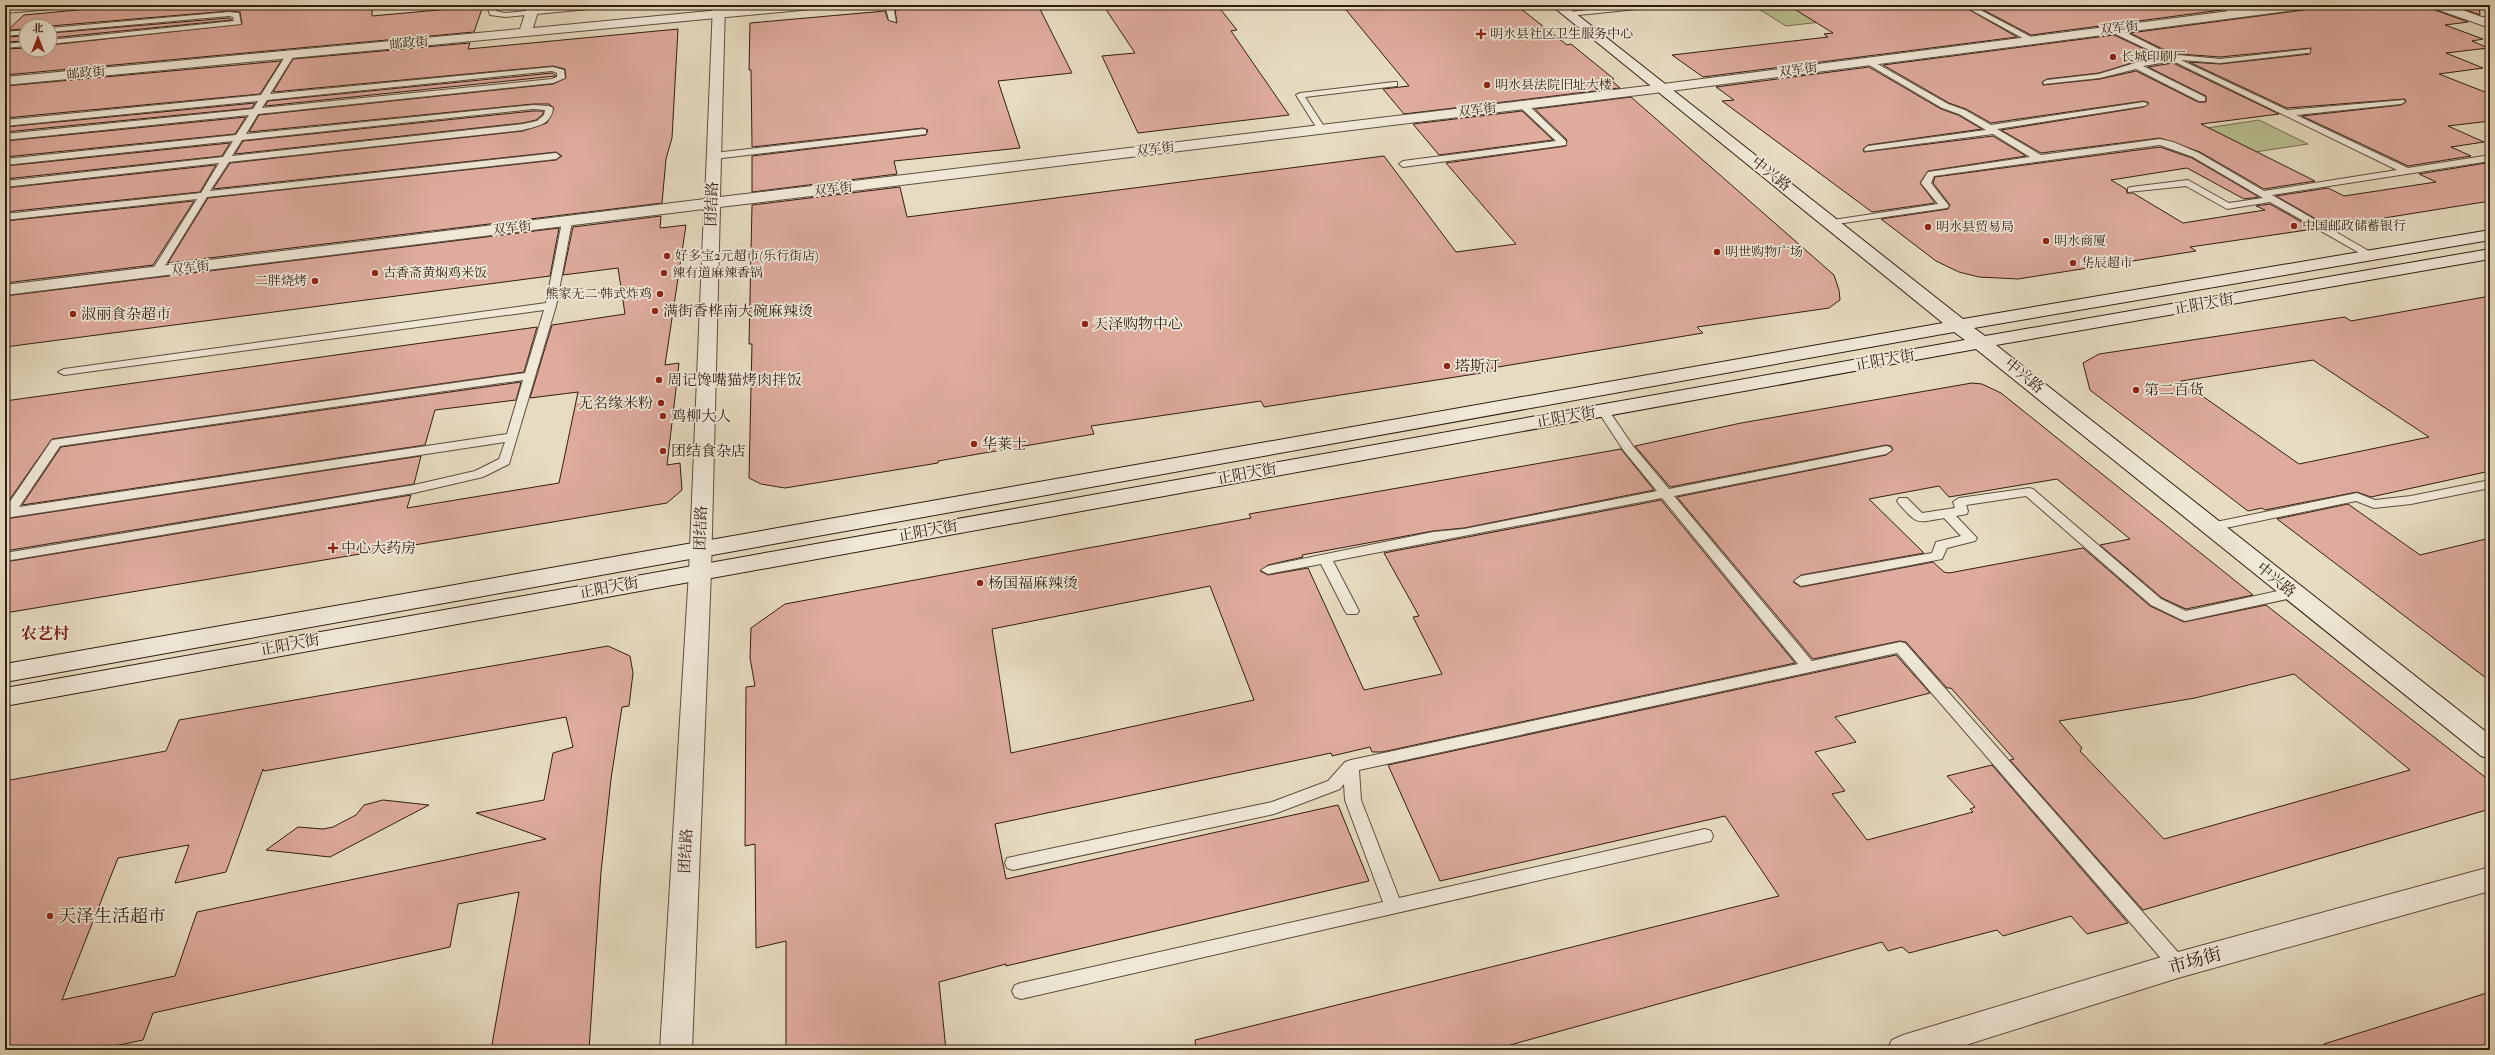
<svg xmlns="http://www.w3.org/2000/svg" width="2495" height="1055" font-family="'IM FELL Double Pica','Noto Serif SC',serif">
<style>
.green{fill:#b9bf90;stroke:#766e50}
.building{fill:#deab9d;stroke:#321d11;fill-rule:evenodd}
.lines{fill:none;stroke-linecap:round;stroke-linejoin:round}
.service-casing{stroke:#5f4d3d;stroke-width:2}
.minor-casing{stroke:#5f4d3d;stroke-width:2}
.tertiary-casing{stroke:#5f4d3d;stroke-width:2}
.secondary-casing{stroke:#321d11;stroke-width:2}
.service{fill:#efe8d7;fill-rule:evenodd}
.minor{fill:#efe8d7;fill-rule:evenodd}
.tertiary{fill:#efe8d7;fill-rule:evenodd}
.secondary{fill:#efe8d7;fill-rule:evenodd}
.poi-dot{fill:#8f2418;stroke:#efe8d7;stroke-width:1.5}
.labels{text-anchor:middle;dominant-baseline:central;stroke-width:3.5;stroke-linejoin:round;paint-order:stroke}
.far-street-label{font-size:13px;fill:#321d11;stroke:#efe8d7}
.far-poi-label{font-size:13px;fill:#321d11;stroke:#efe8d7;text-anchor:start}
.street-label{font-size:15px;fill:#321d11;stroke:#efe8d7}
.poi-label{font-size:15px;fill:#321d11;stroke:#efe8d7;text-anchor:start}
.neighbourhood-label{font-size:16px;font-weight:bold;fill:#7a1f14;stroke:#efe8d7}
.near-poi-label{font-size:18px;fill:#321d11;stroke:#efe8d7;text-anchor:start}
.near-street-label{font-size:18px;fill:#321d11;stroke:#efe8d7}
</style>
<rect width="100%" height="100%" fill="#e7dcc1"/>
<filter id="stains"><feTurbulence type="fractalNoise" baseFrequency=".005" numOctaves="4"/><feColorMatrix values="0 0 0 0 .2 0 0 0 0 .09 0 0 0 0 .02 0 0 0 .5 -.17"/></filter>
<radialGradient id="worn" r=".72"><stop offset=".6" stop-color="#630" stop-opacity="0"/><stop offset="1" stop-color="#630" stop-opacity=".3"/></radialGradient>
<path class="green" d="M1752,5H1784L1790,8L1821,5H1917L1925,10L1786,26Z
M2259,120L2308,144L2255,152L2207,128Z"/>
<path class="building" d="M130,5H372V16L483,6L474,32L5,75V49L26,48V50H50V45L242,24L240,12L229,11L50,26H26V29L8,30L24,15Z
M946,5H1038L1072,73L998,81L1020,148L894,161L897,174L752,192V156L926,135L928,130L923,128L752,147L751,70H749L750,23L885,11L888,20L897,23L895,10Z
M1103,5H1217L1237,30L1231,31L1289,115L1138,133L1102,56L1135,53Z
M1342,5H1516L1567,45L1571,44L1614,79H1610L1620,88L1404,114L1383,89L1409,86Z
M1788,5H1961L2017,37L1703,77L1672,55L1828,37L1824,34L1833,33Z
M1974,5H2214L2222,10L2031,35Z
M2311,5H2430L2432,9L2468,22L2445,25L2483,39L2472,41L2488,48L2446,53L2483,68L2439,74L2490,94V121L2448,126L2484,142L2451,147L2471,156L2408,166L2302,116L2401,105L2406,102L2405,99L2287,108L2189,62L2220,64L2310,54L2311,48L2220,57L2179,54L2175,55L2130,33L2304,10Z
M2453,5H2479L2480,15Z
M229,18L232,20L50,38V33Z
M678,29L672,138L666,159L662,203L168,263L208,198L556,160L562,156L556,152L213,189L230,163L523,131L547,123L554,108L549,104H533L249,132L259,115L553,84L566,78L565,69L553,66L273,92L293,59L470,43L468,49Z
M2114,35L2161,57L2135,62L2099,73L2047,79L2042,82L2043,85L2100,79L2136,71L2198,102H2206V96L2148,67L2173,63L2279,114L2201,124L2315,181L2264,189L2200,152L2160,138L2041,153L2001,130L2144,107L2149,103L2144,101L1991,123L1966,109L1949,103L1883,65Z
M26,36V41L5,42V37Z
M281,61L260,94L5,118V86Z
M1869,67L1941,109L1958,115L1982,129L1868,145L1863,149L1864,152L1993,136L2026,156L1928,171L1920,183L1935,203L1872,212L1722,101L1734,100L1716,87Z
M552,73L556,76L265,106L268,101Z
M1631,97L1834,275L1839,290L1840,300L1829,308L1697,327L1703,333L1492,368L1494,371L1264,407L1261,401L1091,426L1094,434L938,461V463L785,488L761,484L749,478L752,344H749L752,205L900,187L907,217L1384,156L1456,252L1516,244L1446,163L1566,146L1567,140L1535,109Z
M255,103L252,108L5,132V127Z
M533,111H543V114L536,120L523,123L235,154L243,141Z
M1522,111L1553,140L1439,155L1413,124Z
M246,117L235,134L5,157V141Z
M230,143L222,156L5,179V166Z
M2160,147L2192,158L2259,197L2244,199L2187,168L2111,180L2126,189L2127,193H2133L2183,223L2265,210L2256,206L2270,204L2314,229L2190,247L2196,251L2018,279L1979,277L1959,272L1936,261L1881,219L1948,209L1950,205L1933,183L1935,177Z
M2486,163L2490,165V201L2384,218L2386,219L2330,227L2276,196L2328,188L2344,196L2436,182L2419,174Z
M216,165L200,192L5,212V188Z
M194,201L153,265L5,283V221Z
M661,216L660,228L686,225L665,365L679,363L667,465L680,463L682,490L667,503L5,613V562L411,495L407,508L559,483L578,392L530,398L552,325L625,314L618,268L563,275L573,227Z
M559,228L550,276L5,347V296Z
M2490,296V471L2371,497L2357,492L2265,510L2262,508L2248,511L2090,390L2083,363L2099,354L2345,317L2351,321ZM2313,360L2429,437L2299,464L2181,381Z
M537,327L524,372L52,439L5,506V401Z
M521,382L516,400L435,410L425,445L22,505L61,447Z
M1972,383L1982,384L2001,393L2253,595L2186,609L2162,598L2100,545L2130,539L2057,479L1949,497L1939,486L1869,499L1924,553L1801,575L1793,582L1801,587L1933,562L1944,572L1949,573L2083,548L2150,606L2184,622L2266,605L2490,781V809L2143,910L2010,760L2014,759L1951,688H1947L1906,642L1900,641L1813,659L1677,497L1886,455L1893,450L1891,446L1886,445L1670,487L1635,446L1741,423ZM2294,674L2410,770L2164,839L2080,751L2082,748L2059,721L2195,698Z
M1621,449L1654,490L1464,528L1433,531L1302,555L1303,557L1268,565L1260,571L1268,575L1308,568L1364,690L1442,674L1413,617L1419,616L1384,553L1661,500L1795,663L1382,752H1372L1370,747L1332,756L1331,753L995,824L1006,879L1338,805L1369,881L1006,966V964L939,982L946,1050H786V941L756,948L755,844L745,846L746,687L755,686L750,658L751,628L785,604L1251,518L1249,514ZM1210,586L1254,700L1011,753L992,629Z
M421,456L414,484L5,551V519Z
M2348,504L2420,555L2490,538V681L2277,519Z
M608,646L630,656L633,673L629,706L622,707L611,779L601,872L589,1050H491L519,892L458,904L450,947L153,1013L143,1040L96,1050H5V781L166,751L179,720ZM566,717L573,747L553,753L544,800L476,813L546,839L197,912L175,976L62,1000L118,858L189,845L175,883L226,872L263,769L264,771Z
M1896,655L1930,693L1835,717L1856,742L1815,752L1845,791L1832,794L1867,840L1973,812L1970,809L1975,807L1947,776L1992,765L2128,923L2087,934L2071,916L2003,936L1997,930L1909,953L1902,947L1888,951L1882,942L1492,1050H1196L1195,1040L1779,896L1725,816L1440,881L1388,765Z
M383,800L429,805L330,857L266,850L298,827L323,829L333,827L356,815L364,805Z
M2490,992V1050H2325L2324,1044Z"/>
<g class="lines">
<defs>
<path id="service" d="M50,5H80L76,7L5,13V9Z
M487,5H495L496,11L505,13L587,5H613L609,7L505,17L490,15Z
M885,5H893L896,22L889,20Z
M1635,5H1660L1656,7L1569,16L1565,14L1569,12Z
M1962,5H1971L2035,39L2028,41Z
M2215,5H2225L2242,13L2235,15Z
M229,12L239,13L241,24L50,44V40L234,21L233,17L229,16L50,32V28Z
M2490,16V20L2476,21L2472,19Z
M2109,27H2115L2175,57L2179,55L2220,59L2310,49V53H2307L2220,63L2181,60L2287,110L2404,100L2405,102L2401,104L2296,115L2408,168L2490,155V161L2272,195L2374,254V258L2370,259L2270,202L2227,209L2186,186L2128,192V188L2131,187L2188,180L2229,203L2263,198L2193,157L2160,145L1934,176L1931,183L1949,206L1947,208L1830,225V221L1833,220L1938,204L1921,183L1928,172L2030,157L1993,134L1865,151L1864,149L1868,146L1986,130L1959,114L1942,108L1864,62L1863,60L1867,58L1948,104L1965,110L1991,125L2144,102L2148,104L2144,106L1997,129L2041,155L2160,139L2173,142L2199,153L2264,191L2397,170L2173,61L2143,66L2205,97V101H2199L2136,69L2100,78L2044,84L2043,82L2047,80L2099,74L2135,63L2166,58L2109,31Z
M26,30V34L5,36V32Z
M26,42V46L5,48V44Z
M288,52L295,54L270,94L553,67L564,70L565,78L553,83L258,114L246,134L533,105L549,106L553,108C551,125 537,126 523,130L229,162L210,191L556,153L560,156L556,159L207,197L161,272L156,275L151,272L197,199L5,220V214L201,193L219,163L5,187V181L223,157L233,141L5,165V159L236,135L249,115L5,140V134L253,109L258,101L5,126V120L261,95ZM552,71L557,73V77L552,79L262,108L267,100ZM533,109L545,110L544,115L537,121L523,124L232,156L242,140Z
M1394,82H1397V86L1305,97L1325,128L1321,131L1318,130L1296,95L1300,93Z
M1520,103H1526L1566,141V145L1403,167L1399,164L1403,161L1556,141L1520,107Z
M923,129L926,130V134L714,159L710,156L714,153Z
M567,219L572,222L556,306L509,464L483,477L414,493L5,561V553L414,485L475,471L499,459L505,442L5,518V509L52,440L525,373L544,310L64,375L58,372L64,369L546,303L562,222ZM523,380L507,434L19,507L60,446Z
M1603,406L1607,408L1633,446L1669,489L1886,446L1890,447L1892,450L1886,454L1674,496L1812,661L1900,642L1905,643L2184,959L2187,965L2184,971L2178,973L2172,971L1897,653L1359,770L1361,800L1399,898L1705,829L1711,831L1713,836L1711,841L1021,999L1015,997L1012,991L1015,985L1021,983L1383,902L1345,800L1344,784L1340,789L1274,814L1013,870L1007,868L1005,863L1007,858L1272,802L1328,781L1345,762L1351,760L1798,664L1662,498L1333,561L1359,611L1357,614H1347L1345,611L1321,564L1268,574L1261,570L1268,566L1433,532L1464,529L1657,491L1624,451L1597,410Z
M2490,480V488L2411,504L2374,508L2356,501L2211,531L2205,527L2211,523L2357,493L2375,500L2411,496Z
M2029,488L2033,489L2161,599L2186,611L2292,588L2299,593L2292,598L2185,621L2180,619L2151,605L2026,496L1966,505L1968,511L1967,514L1956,516L1977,538L1975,541L1947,548L1942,559L1801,586L1794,581L1801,576L1932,553L1936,542L1961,536L1944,518C1916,523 1918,525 1899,504L1897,501L1899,498H1907L1922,513L1955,508L1953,502L1959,498Z"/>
<path id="minor" d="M528,5H540L533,28L773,5H818L812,9L5,85V77L520,29Z
M2431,5H2449L2490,20V28L2433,8Z"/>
<path id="tertiary" d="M713,5H725L720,197L1663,84L2276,5H2310L2304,9L1663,92L720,207L711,572L692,1050H660L689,572L704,209L5,295V285L705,199Z
M2490,867V891L2178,978L1950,1050H1887L1892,1040L1903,1035L2178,952Z"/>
<path id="secondary" d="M1551,5H1565L1963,319L2490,230V240L1974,328L1985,336L2490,249V259L1996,345L2490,735V759L2481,756L1976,349L5,706V688L1965,340L1954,332L5,682V664L1943,323Z"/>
</defs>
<use href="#service" class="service-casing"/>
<use href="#minor" class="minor-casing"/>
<use href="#tertiary" class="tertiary-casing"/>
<use href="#secondary" class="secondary-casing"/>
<use href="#service" class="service"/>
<use href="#minor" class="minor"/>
<use href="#tertiary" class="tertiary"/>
<use href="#secondary" class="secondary"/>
</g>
<g class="poi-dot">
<path d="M1479 28h4v4h4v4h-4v4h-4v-4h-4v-4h4z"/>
<circle cx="2113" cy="57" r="4"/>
<circle cx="1487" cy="85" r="4"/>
<circle cx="2294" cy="226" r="4"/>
<circle cx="1928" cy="227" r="4"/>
<circle cx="2046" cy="241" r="4"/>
<circle cx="1717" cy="252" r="4"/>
<circle cx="667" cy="256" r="4"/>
<circle cx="2073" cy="263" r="4"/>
<circle cx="375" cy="273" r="4"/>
<circle cx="664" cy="273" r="4"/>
<circle cx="315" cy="281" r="4"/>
<circle cx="660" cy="294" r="4"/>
<circle cx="655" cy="311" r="4"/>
<circle cx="73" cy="314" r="4"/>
<circle cx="1085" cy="324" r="4"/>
<circle cx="1447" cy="366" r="4"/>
<circle cx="659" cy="380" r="4"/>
<circle cx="2136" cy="390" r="4"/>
<circle cx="661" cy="403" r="4"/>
<circle cx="663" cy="416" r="4"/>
<circle cx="974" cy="444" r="4"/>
<circle cx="663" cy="451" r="4"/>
<path d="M331 542h4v4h4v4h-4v4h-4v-4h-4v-4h4z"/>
<circle cx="980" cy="583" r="4"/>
<circle cx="50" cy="916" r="4"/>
</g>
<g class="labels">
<g class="far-street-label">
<text transform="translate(2119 28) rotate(-7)">双军街</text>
<text transform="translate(409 43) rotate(-5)">邮政街</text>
<text transform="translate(1798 70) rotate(-8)">双军街</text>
<text transform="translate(86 73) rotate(-5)">邮政街</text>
<text transform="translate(1477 110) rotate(-7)">双军街</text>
<text transform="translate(1155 149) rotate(-7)">双军街</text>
<text transform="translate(833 189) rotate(-7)">双军街</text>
<text transform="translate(512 228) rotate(-7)">双军街</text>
<text transform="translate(190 268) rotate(-7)">双军街</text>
</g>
<g class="far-poi-label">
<text x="1490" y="34">明水县社区卫生服务中心</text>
<text x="2121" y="57">长城印刷厂</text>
<text x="1495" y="85">明水县法院旧址大楼</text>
<text x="2302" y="226">中国邮政储蓄银行</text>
<text x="1936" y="227">明水县贸易局</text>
<text x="2054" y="241">明水商厦</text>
<text x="1725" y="252">明世购物广场</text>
<text x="675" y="256">好多宝2元超市(乐行街店)</text>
<text x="2081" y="263">华辰超市</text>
<text x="383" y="273">古香斋黄焖鸡米饭</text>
<text x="672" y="273">辣有道麻辣香锅</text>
<text x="307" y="281" text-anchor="end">二胖烧烤</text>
<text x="652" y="294" text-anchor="end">熊家无二·韩式炸鸡</text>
</g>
<g class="street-label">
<text transform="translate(1771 174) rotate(38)">中兴路</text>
<text transform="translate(712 204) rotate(-88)">团结路</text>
<text transform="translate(2204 304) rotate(-10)">正阳大街</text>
<text transform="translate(1885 360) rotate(-10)">正阳大街</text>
<text transform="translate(2024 376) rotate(39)">中兴路</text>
<text transform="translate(1566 417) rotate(-10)">正阳大街</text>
<text transform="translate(1247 474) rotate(-10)">正阳大街</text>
<text transform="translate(701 528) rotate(-88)">团结路</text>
<text transform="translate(928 531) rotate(-10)">正阳大街</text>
<text transform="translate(2276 580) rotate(39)">中兴路</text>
<text transform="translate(609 588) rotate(-10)">正阳大街</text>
<text transform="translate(290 645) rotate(-10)">正阳大街</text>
<text transform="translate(686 851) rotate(-87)">团结路</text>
</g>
<g class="poi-label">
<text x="663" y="311">满街香桦南大碗麻辣烫</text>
<text x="81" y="314">淑丽食杂超市</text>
<text x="1093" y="324">天泽购物中心</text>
<text x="1455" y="366">塔斯汀</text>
<text x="667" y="380">周记馋嘴猫烤肉拌饭</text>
<text x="2144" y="390">第二百货</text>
<text x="653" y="403" text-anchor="end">无名缘米粉</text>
<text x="671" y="416">鸡柳大人</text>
<text x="982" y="444">华莱士</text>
<text x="671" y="451">团结食杂店</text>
<text x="341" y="548">中心大药房</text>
<text x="988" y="583">杨国福麻辣烫</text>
</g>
<g class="neighbourhood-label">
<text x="45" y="634">农艺村</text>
</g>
<g class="near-poi-label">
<text x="58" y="916">天泽生活超市</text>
</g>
<g class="near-street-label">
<text transform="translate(2195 961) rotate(-16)">市场街</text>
</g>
</g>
<rect width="2495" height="1055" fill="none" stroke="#e7dcc1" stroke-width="20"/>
<rect x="6" y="6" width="2483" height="1043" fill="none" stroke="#321d11" stroke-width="2"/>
<rect x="10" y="10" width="2475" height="1035" fill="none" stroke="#321d11"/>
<g transform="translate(38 38)"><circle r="19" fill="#efe8d7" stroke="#a39788"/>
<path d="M0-3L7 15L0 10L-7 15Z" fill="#8f2418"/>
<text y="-6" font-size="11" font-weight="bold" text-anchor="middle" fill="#321d11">北</text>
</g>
<rect width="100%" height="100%" filter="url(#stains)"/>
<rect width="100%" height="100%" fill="url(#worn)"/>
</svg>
